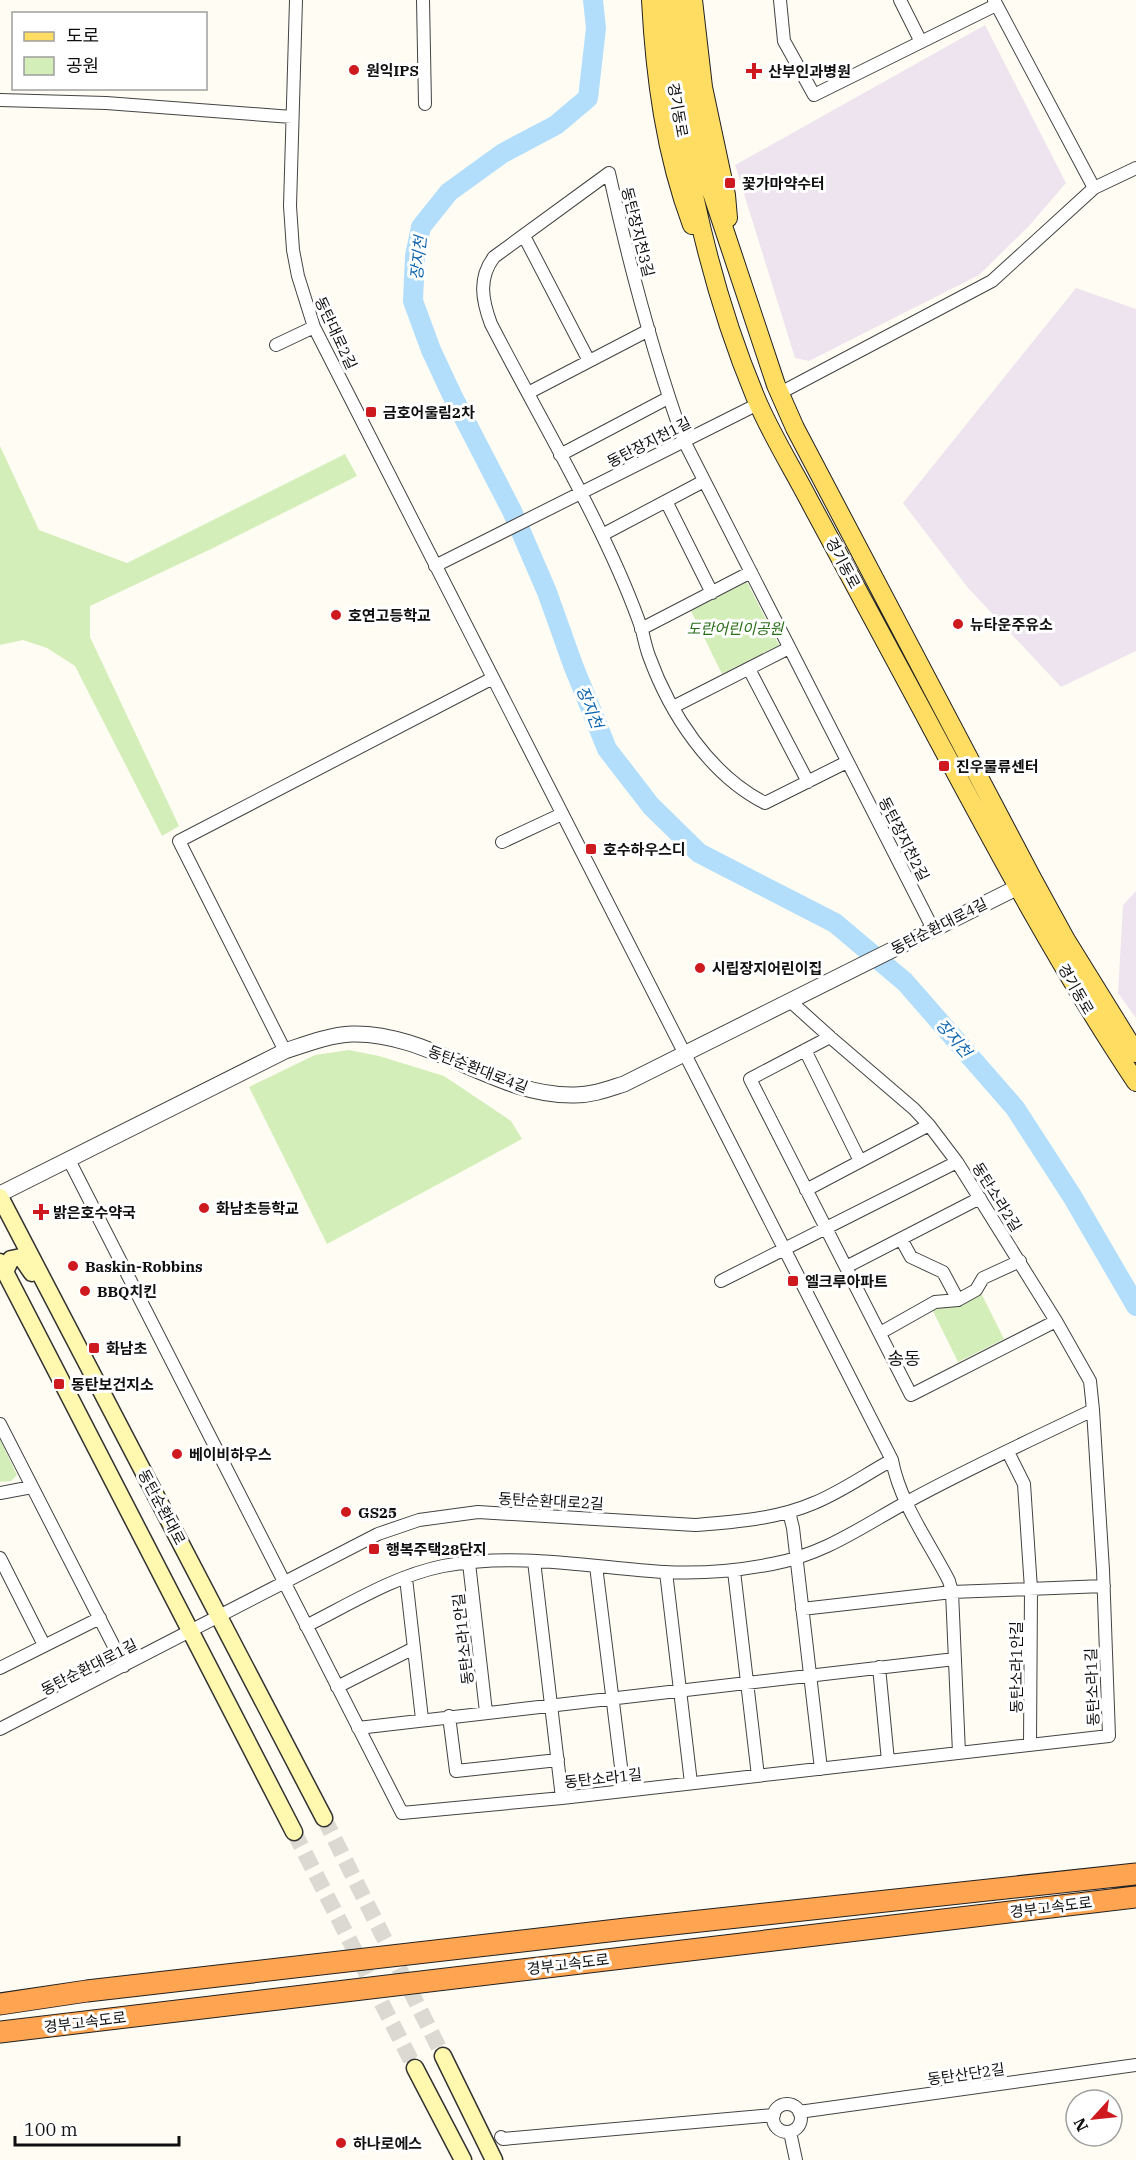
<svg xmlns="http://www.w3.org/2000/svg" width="1136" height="2160" font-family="'IBM Plex Serif','Noto Sans KR',serif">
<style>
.industrial{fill:#eee4ef}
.green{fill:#d3eeb8}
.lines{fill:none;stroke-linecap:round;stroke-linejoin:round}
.river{stroke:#b2defc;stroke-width:20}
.secondary-tunnel{stroke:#dbd9d1;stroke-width:16;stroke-dasharray:16 8;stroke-linecap:butt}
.minor-casing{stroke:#434343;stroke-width:14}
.tertiary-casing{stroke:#434343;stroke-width:17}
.secondary-casing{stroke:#323232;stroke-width:19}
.primary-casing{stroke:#212121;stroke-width:20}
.motorway-casing{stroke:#212121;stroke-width:23}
.minor{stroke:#fff;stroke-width:12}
.tertiary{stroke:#fff;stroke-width:15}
.secondary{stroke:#fff8ae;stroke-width:16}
.primary{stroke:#ffdd63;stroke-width:18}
.motorway{stroke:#ffa451;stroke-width:21}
.poi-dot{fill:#ce1a1e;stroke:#fff;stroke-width:2}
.labels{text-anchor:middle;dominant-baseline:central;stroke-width:6;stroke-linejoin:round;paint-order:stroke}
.poi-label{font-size:15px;font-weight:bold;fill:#101010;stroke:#fff;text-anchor:start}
.street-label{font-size:15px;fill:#101010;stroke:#fff}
.park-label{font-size:15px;font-style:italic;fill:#296f19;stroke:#fff}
.water-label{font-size:16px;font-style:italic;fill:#0c64af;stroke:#fff}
.quarter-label{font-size:18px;fill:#101010;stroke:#fff}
</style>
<rect width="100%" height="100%" fill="#fffdf3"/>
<path class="industrial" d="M985,25L1066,183L1029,226L979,275L809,361L795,358L735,165Z
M1076,288L1136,309V651L1061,687L968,588L903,503Z
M1136,891V1018L1118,993L1123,905Z"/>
<path class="green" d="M0,446L39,530L127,563L345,454L357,476L211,549L90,606V637L179,826L162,836L75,666L47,648L23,640L0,645Z
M747,582L779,645L722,674L691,611Z
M349,1050L379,1056L444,1076L511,1121L522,1139L327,1244L249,1087L315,1055Z
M981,1293L1004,1339L958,1362L932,1309Z
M0,1439L17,1475L11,1481L0,1482Z"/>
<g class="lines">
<path class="river" d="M593,0L596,28L588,98L556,125L503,153L449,192L421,227L415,256L413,301L431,350L452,395L512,511L547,592L573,665L607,749L651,806L699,853L835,923L905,982L1015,1108L1072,1196L1136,1306"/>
<path class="secondary-tunnel" d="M324,1818L443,2056
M294,1832L415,2068"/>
<defs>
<path id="minor" d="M296,0L290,206L293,250L298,276L314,327L892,1460C900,1503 929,1542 949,1581L952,1592L959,1753
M423,0L425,104
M780,0L784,41L814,95L921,42L900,0
M921,42L996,5
M0,100L106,103L292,117
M1094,188L1136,168
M524,236L589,361
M276,345L314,327
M528,393L649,330
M780,393L992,281L1094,188L994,0
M560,455L668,398
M666,501L712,593
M602,535L704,481
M435,566L758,404
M641,629L751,572
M749,669L808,782
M673,707L789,648
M847,762L765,803C710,775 670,714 649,656C646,648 644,639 642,630C631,598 616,564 601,533C567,462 527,394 491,324C482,300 478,278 494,257L609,173C629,264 653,354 684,441L933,929
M502,842L562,814
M790,1001L830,1037
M830,1037L914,1109L929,1125L957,1162L1056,1321L911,1395L750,1079Z
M805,1050L860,1161
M285,1051L179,841L493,678
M69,1160L402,1813L562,1798L1109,1736L1103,1570L1093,1410C1031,1440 967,1469 907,1502C861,1527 825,1554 772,1564C736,1571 700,1574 664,1572C591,1567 515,1552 443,1566C394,1576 350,1604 306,1626
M806,1190L929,1125
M901,1239L911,1257L943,1272L958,1300
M846,1267L980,1198
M721,1281L957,1162
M1056,1321L1090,1381L1093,1410
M880,1333L935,1302L958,1300L976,1290L983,1278L1020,1261
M0,1424L124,1666
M1008,1452L1024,1484L1031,1589L1030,1745
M0,1493L32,1487
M789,1512L793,1528L821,1769
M0,1558L44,1645
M534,1561L562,1798
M469,1563L486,1712
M596,1566L624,1791
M734,1571L758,1776
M666,1572L691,1783
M406,1578L422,1719
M802,1609L952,1592L1104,1586
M879,1667L888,1761
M0,1668L100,1618
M337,1687L414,1648
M449,1716L456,1771L558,1760
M358,1728L955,1659
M0,1729L378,1534L419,1520L478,1512L695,1525C735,1522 777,1519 814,1503C841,1492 866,1474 892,1460
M773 2118a14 14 0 1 1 28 0a14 14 0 1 1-28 0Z
M799,2112L1136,2065
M790,2132L796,2160
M501,2137L503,2139L774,2115"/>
<path id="tertiary" d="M0,1194L285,1051C306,1044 329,1035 352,1034C431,1032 496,1097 575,1095C593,1095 608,1089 624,1084L1028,882"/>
<path id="secondary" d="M0,1197L324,1818
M0,1262L294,1832
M5,1272L11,1259L21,1257L32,1273
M443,2056L494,2160
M415,2068L463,2160"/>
<path id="primary" d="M651,0C655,76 665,153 692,225
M665,0C678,135 703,271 755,396C770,433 792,467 810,502C847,571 884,639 921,708C989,835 1056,962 1136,1082
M680,0L693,110L708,181L776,385L795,428L1033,880L1066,940L1136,1053
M693,0L703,87L726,195L728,218"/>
<path id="motorway" d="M0,2004L87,1991L626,1929L1136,1874
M0,2032L1136,1897"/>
</defs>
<use href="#minor" class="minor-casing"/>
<use href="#tertiary" class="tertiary-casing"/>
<use href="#secondary" class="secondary-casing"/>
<use href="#primary" class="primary-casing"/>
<use href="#motorway" class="motorway-casing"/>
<use href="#minor" class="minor"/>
<use href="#tertiary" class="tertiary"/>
<use href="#secondary" class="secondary"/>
<use href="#primary" class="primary"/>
<use href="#motorway" class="motorway"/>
</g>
<g class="poi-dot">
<circle cx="354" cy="70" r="6"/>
<path d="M751 62h6v6h6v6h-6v6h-6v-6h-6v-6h6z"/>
<rect x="724" y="177" width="12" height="12" rx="3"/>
<rect x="365" y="406" width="12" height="12" rx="3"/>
<circle cx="336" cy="615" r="6"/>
<circle cx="958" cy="624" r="6"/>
<rect x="938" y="760" width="12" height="12" rx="3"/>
<rect x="585" y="843" width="12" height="12" rx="3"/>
<circle cx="700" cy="968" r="6"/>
<circle cx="204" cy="1208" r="6"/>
<path d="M38 1203h6v6h6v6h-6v6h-6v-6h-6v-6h6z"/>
<circle cx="73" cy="1266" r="6"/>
<rect x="787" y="1275" width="12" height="12" rx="3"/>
<circle cx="85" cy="1291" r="6"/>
<rect x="88" y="1342" width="12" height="12" rx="3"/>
<rect x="53" y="1378" width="12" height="12" rx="3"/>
<circle cx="177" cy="1454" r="6"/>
<circle cx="346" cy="1512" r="6"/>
<rect x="368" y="1543" width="12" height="12" rx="3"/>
<circle cx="341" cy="2143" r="6"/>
</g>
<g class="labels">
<g class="poi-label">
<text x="366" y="70">원익IPS</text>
<text x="768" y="71">산부인과병원</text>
<text x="742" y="183">꽃가마약수터</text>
<text x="383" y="412">금호어울림2차</text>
<text x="348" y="615">호연고등학교</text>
<text x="970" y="624">뉴타운주유소</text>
<text x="956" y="766">진우물류센터</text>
<text x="603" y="849">호수하우스디</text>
<text x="712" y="968">시립장지어린이집</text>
<text x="216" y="1208">화남초등학교</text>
<text x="53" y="1212">밝은호수약국</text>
<text x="85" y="1266">Baskin-Robbins</text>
<text x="805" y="1281">엘크루아파트</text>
<text x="97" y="1291">BBQ치킨</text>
<text x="106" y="1348">화남초</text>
<text x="71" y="1384">동탄보건지소</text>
<text x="189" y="1454">베이비하우스</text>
<text x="358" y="1512">GS25</text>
<text x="386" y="1549">행복주택28단지</text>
<text x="353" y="2143">하나로에스</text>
</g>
<g class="street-label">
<text transform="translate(678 110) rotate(80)">경기동로</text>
<text transform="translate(638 232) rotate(76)">동탄장지천3길</text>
<text transform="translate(336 333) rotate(65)">동탄대로2길</text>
<text transform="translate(649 442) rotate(-27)">동탄장지천1길</text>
<text transform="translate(843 563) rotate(62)">경기동로</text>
<text transform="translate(904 839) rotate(63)">동탄장지천2길</text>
<text transform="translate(939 926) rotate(-27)">동탄순환대로4길</text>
<text transform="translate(1076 989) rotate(60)">경기동로</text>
<text transform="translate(478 1069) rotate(21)">동탄순환대로4길</text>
<text transform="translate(997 1197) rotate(58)">동탄소라2길</text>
<text transform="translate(551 1501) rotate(3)">동탄순환대로2길</text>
<text transform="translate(162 1507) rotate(62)">동탄순환대로</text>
<text transform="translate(463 1639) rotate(-96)">동탄소라1안길</text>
<text transform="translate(89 1667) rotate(-27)">동탄순환대로1길</text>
<text transform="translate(1016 1667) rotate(-90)">동탄소라1안길</text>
<text transform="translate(1092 1687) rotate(-92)">동탄소라1길</text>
<text transform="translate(603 1778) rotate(-6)">동탄소라1길</text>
<text transform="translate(1051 1907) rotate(-7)">경부고속도로</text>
<text transform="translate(568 1964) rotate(-7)">경부고속도로</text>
<text transform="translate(85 2022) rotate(-7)">경부고속도로</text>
<text transform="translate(966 2074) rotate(-8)">동탄산단2길</text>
</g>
<g class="park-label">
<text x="735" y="628">도란어린이공원</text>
</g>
<g class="water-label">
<text transform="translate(418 258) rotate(-84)">장지천</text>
<text transform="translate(590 707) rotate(68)">장지천</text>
<text transform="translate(954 1038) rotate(49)">장지천</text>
</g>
<g class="quarter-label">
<text x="904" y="1358">송동</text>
</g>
</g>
<rect x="12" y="12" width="195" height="78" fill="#ffffff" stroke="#9f9f9f" stroke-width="1.5"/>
<rect x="24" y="32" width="30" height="9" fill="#ffdd63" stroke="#9f9f9f" stroke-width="1.5"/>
<text x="66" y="42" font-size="18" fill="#101010">도로</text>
<rect x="24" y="57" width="30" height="18" fill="#d3eeb8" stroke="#9f9f9f" stroke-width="1.5"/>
<text x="66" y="72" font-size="18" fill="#101010">공원</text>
<g transform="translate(1094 2118) rotate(243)"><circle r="28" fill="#ffffff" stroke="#9f9f9f" stroke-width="1.5"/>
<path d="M0-4.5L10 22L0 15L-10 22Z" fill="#ce1a1e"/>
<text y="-9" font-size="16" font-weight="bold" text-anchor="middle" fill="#101010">N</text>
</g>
<path d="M15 2136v9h164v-9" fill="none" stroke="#101010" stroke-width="3"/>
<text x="24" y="2136" font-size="18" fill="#101010" stroke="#ffffff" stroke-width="4.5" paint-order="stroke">100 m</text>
</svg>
